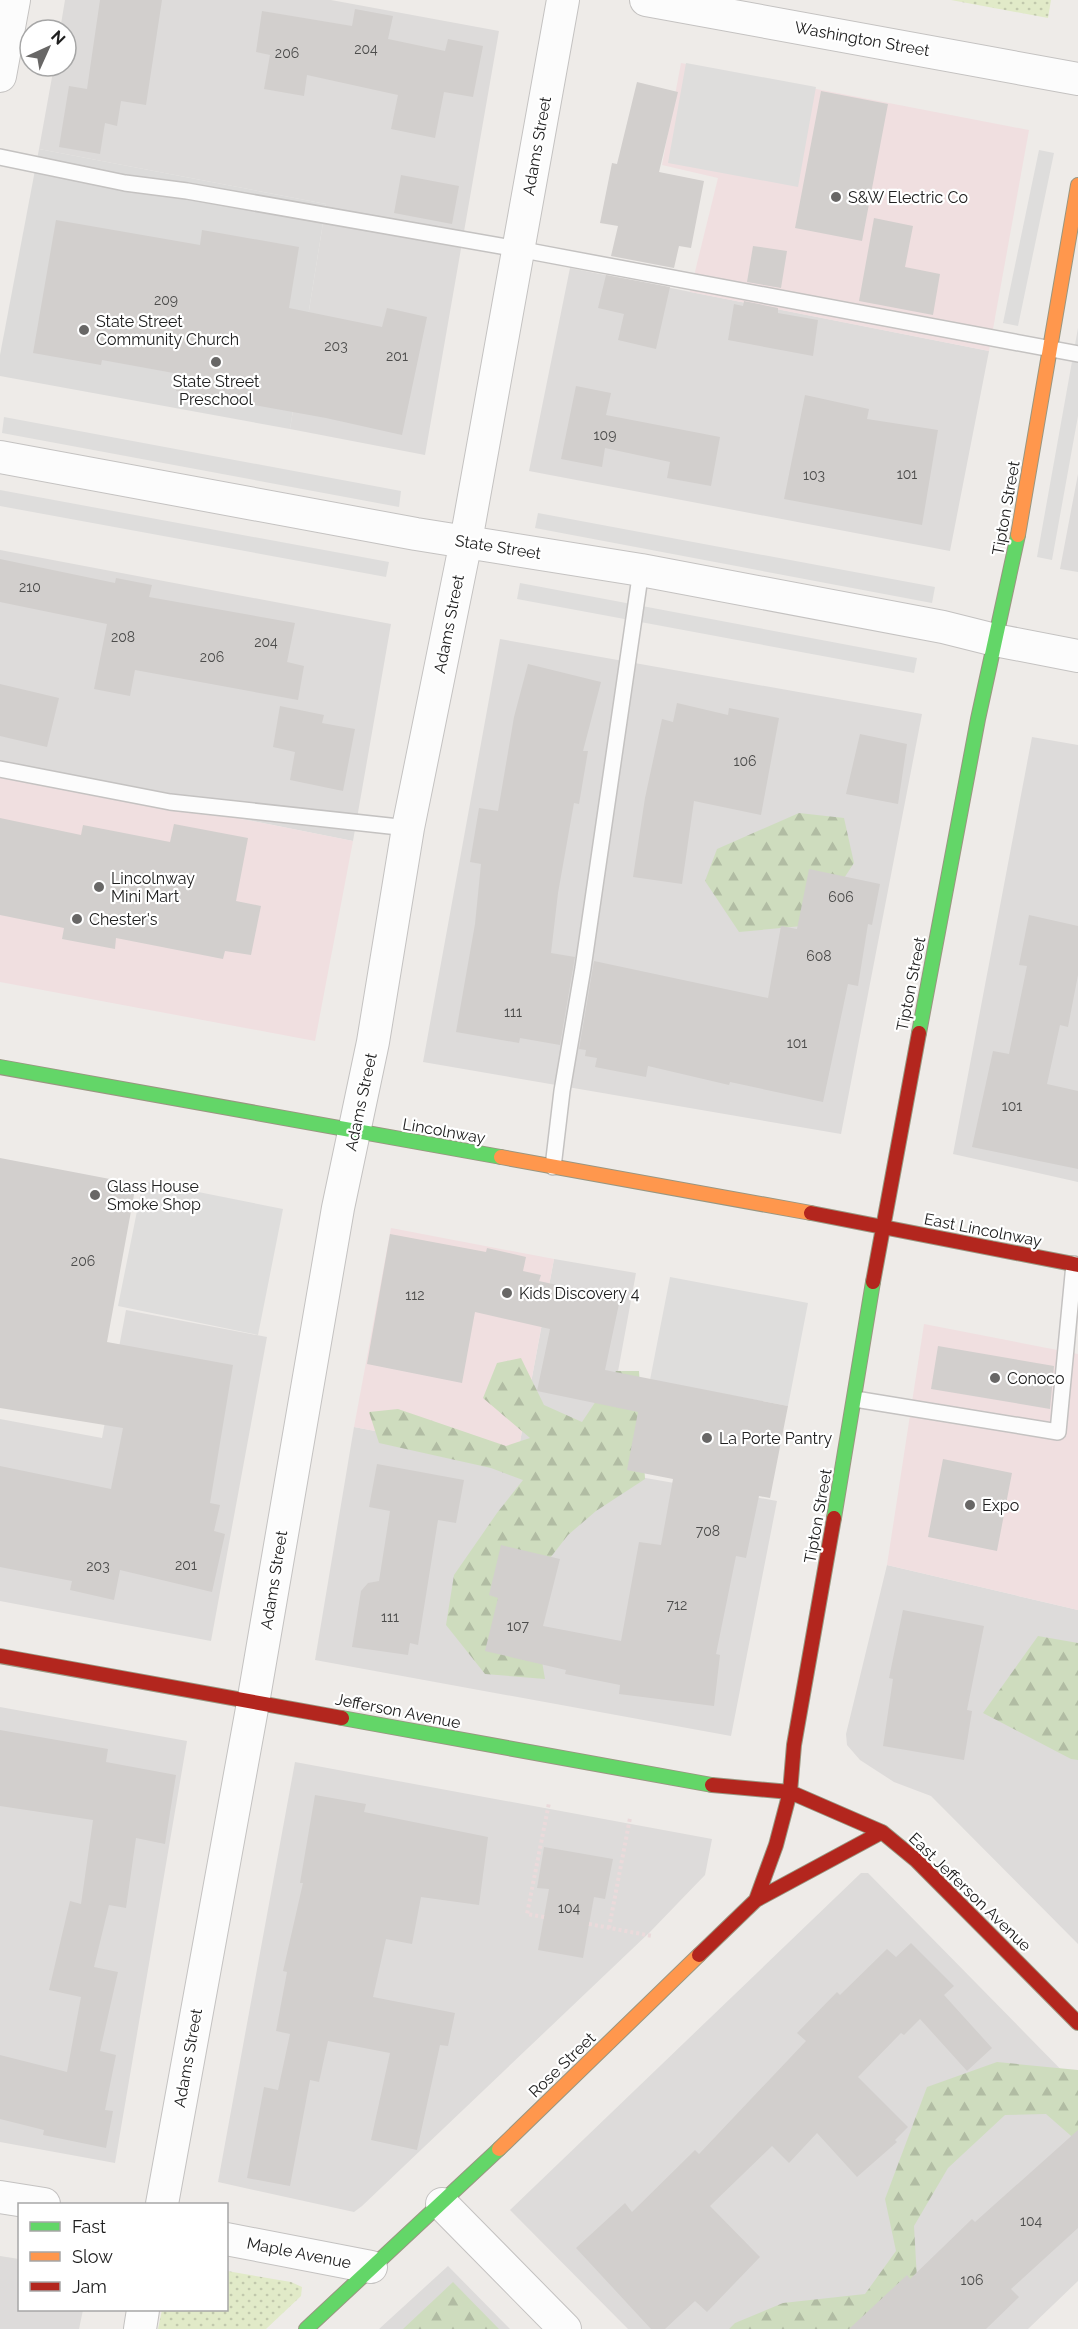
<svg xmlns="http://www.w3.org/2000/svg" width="1078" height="2329" font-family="Raleway,sans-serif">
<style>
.residential{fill:#dddbda}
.commercial{fill:#f0dfe0}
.religious{fill:#dcdbda}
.grass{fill:url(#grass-dots)}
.forest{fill:url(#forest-firs)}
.parking{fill:#dedddc}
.building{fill:#d2cfcd}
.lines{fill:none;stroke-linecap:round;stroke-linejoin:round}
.lane-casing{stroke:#c4c2c1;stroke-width:18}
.street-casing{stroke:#c4c2c1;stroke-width:34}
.fast-casing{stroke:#999680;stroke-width:16}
.slow-casing{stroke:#999680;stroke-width:16}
.jam-casing{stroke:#999680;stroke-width:16}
.path{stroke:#ebdadb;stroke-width:4;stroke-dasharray:3 3;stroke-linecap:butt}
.lane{stroke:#fcfcfc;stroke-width:15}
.street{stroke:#fcfcfc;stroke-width:32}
.fast{stroke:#63d668;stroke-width:14}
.slow{stroke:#ff974d;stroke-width:14}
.jam{stroke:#b3261e;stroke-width:14}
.poi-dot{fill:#686766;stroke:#fff;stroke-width:2}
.labels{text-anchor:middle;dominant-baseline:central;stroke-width:4.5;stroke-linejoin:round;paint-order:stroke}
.number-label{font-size:14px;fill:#4c4c4b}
.street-label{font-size:16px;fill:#202020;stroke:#fff}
.poi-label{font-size:16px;fill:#202020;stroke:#fff;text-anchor:start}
</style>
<defs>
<pattern id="grass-dots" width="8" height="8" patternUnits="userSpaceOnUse" patternTransform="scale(1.5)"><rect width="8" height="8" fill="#e1eac8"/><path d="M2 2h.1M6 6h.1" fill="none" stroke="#c1c8ac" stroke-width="1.8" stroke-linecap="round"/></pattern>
<pattern id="forest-firs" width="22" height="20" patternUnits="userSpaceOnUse" patternTransform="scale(1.5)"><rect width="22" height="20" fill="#cedcbe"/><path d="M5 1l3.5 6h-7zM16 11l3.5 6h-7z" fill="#b1bca3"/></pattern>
</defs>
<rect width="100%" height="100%" fill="#eeebe8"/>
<path class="residential" d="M65,0H331L499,31L425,455L290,429L326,204L39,149L54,66H66V30H60Z
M570,268L989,351L950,551L529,471Z
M1078,474V572L1060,569Z
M0,550L391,624L353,841L0,771Z
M500,639L922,714L841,1134L423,1062Z
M1032,737L1078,745V1182L953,1154Z
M554,1259L636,1273L600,1470L777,1501L731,1736L315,1660L354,1427L517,1458Z
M126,1310L267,1337L211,1641L0,1601V1419L102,1438Z
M887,1565L1078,1610V1944L931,1796L894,1782L860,1760L847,1745L846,1734Z
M0,1707L187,1741L115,2163L0,2142Z
M295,1762L712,1839L705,1875L650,1932L362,2206L354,2212L218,2182Z
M861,1873H868L1078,2087V2281L1028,2329H628L510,2210Z
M0,2256L19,2259L20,2310H83L79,2329H0Z
M448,2266L510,2329H379Z"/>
<path class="commercial" d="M681,63L1029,130L989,351L690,292L718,178L662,165Z
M0,771L353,841L315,1041L0,982Z
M391,1228L554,1259L517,1458L354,1427Z
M924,1324L1078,1354V1610L887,1565Z"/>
<path class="religious" d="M39,149L326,204L290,429L0,376V355Z"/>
<path class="grass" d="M951,0H1051L1048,18Z
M227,2271L291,2282L302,2287L301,2296L266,2329H158L162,2310H226Z"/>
<path class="forest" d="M799,813L844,818L854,863L813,925L739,932L705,881L717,849Z
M521,1358L544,1405L582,1422L616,1371H639L645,1479L596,1511L568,1535L529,1585L545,1679L485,1674L446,1625L454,1575L497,1513L523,1480L491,1468L379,1443L369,1412L398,1409L506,1446L530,1438L483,1398L497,1363Z
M1038,1636L1078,1643V1760L1071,1759L983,1713Z
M997,2062L1078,2070V2142L1046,2114L1005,2115L948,2168L914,2226L917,2279L864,2329H729L735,2323L783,2303L865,2294L896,2251L885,2199L927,2087Z
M453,2282L499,2329H403Z"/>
<path class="parking" d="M686,63L816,87L798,187L668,163Z
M1039,150L1054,153L1018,326L1003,323Z
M1078,328V416L1052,560L1037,557Z
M4,417L401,491L399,507L2,433Z
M0,490L389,562L386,577L0,506Z
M538,513L935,587L932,603L535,528Z
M520,583L917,658L914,673L517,599Z
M143,1181L283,1209L258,1335L118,1306Z
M670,1277L808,1303L788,1406L650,1380Z"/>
<path class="building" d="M100,0H162L146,105L121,101L117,126L105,123L100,154L59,147L69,86L87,89Z
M355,9L393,16L388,39L445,51L448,39L483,46L473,97L444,92L435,138L391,129L398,95L307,75L304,96L264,89L270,55L256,52L262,11L352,26Z
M637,82L678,92L659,172L704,181L691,248L679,246L674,268L611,256L618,226L600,223L612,163L617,164Z
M821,91L888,104L862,241L795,228Z
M401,175L459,186L452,224L394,213Z
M874,218L913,226L905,267L940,274L933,315L859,301Z
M56,220L200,245L202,230L299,247L289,308L382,327L387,308L427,317L402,435L326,418L176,391L179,374L102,360L101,365L33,353Z
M753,246L787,251L781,288L747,282Z
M606,275L670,287L656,349L618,340L624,314L598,308Z
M744,301L778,308V313L818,320L813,356L728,340L734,304L743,306Z
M576,386L611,393L606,415L720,437L711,486L667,478L670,462L605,448L602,467L561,459Z
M805,395L869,409L867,419L938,430L922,525L784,499Z
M0,559L115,583L116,578L152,585L149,597L295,623L287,662L304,666L298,700L135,670L130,696L94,689L107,624L0,602Z
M528,664L601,682L583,751H588L579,804L574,803L558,893L551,953L575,957L560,1045L520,1038L519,1043L456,1032L475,924L481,864L470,862L479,808L498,811L514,717Z
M0,684L59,698L47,747L0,736Z
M677,703L728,715L729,708L779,718L761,815L694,801L682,884L633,877L645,798L662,719L673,722Z
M280,706L324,715L322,723L355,729L343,791L290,780L295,752L273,747Z
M860,734L907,744L898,804L846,794Z
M0,818L81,835L83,825L170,842L174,824L248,838L236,901L261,906L251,955L225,951L223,959L116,938L115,949L62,939L64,928L0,915Z
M809,869L880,884L872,925L868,924L858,986L848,984L823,1102L730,1082L729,1085L648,1066L646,1077L595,1067L597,1058L585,1056L586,1050L579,1049L594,961L768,998L781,926L797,929Z
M1029,915L1078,926V975L1068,1027L1060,1025L1047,1084L1078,1091V1169L972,1147L993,1051L1009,1054L1027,966L1019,965Z
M0,1158L136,1184L107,1342L233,1365L210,1503L220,1505L214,1531L225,1534L212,1592L120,1570L114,1600L70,1590L72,1581L0,1567V1466L111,1489L123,1428L0,1408Z
M390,1234L486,1252L487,1248L526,1257L523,1271L541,1275L539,1281L620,1299L605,1370L788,1406L770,1498L759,1496L746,1558L736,1556L716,1654L720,1655L714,1706L619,1694L620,1685L565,1674L566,1670L485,1651L498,1598L489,1595L501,1545L560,1559L543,1626L621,1641L639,1542L661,1545L673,1479L627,1470L638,1412L537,1391L550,1329L475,1312L462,1383L367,1364Z
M938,1346L1054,1366L1050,1409L931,1389Z
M943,1459L1012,1473L997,1551L928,1537Z
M377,1464L464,1480L456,1523L438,1520L418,1645L410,1643L408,1655L352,1647L361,1591L368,1583L379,1581L390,1511L369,1507Z
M903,1610L984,1626L967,1710L972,1711L964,1760L883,1746L893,1679L889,1678Z
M0,1730L108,1749L106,1762L176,1775L165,1844L136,1838L126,1908L109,1905L94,1967L118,1972L100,2051L116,2055L105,2110L113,2111L106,2148L43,2135L44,2130L0,2119V2055L67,2072L81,1997L49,1990L70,1901L81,1904L93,1820L0,1806Z
M315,1795L366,1804L364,1812L488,1837L479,1905L421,1897L412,1944L386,1939L373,1997L455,2013L448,2046L440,2045L417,2150L371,2140L390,2053L328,2041L319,2082L310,2080L290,2186L247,2178L264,2087L278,2090L290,2034L276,2031L287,1972L283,1971L303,1883H300Z
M544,1847L613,1859L605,1899L594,1897L583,1958L538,1950L549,1889L537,1888Z
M911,1943L954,1986L944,1995L992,2048L967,2071L920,2019L904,2035L901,2033L858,2077L908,2127L895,2140L897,2142L857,2177L817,2133L789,2163L772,2146L710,2206L760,2257L707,2312L695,2301L665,2329H651L576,2248L625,2203L632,2212L695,2150L699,2154L806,2041L797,2033L837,1992L840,1995L887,1949L896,1957Z
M1078,2130V2228L1011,2289L1019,2297L986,2329H849L907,2275L910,2279L972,2219L975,2222Z"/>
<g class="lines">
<defs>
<path id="lane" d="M0,157L125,183L187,191L518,249L1078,354
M0,769L170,802L408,828
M553,1167L562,1091L583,968L641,570
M855,1399L1058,1432L1074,1264"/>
<path id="street" d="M646,0L1078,79
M0,76L14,0
M0,457L416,534L641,570L943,627L995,640L1078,656
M0,2197L44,2204
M162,2204L253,1703L338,1208L373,1042L408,828L466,541L563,0
M442,2204L565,2329
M226,2239L371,2267
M140,2329L143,2310"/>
<path id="fast" d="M919,1033L978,719L1018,535
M0,1067L501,1157
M834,1518L873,1282
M342,1718L712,1785
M306,2329L499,2149"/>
<path id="slow" d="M1018,535L1078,185
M501,1157L811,1213
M499,2149L699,1955"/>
<path id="jam" d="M811,1213L1078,1265
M873,1282L919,1033
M0,1656L342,1718
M712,1785L790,1792L882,1832L916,1860L1078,2023
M756,1900L882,1832
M699,1955L756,1900L776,1845L790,1792L794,1745L834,1518"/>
</defs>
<use href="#lane" class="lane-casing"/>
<use href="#street" class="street-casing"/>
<use href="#fast" class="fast-casing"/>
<use href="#slow" class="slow-casing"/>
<use href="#jam" class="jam-casing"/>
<path class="path" d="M544,1917L527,1914L549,1803
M589,1924L652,1936
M609,1928L630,1818"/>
<use href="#lane" class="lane"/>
<use href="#street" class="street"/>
<use href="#fast" class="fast"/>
<use href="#slow" class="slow"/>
<use href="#jam" class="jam"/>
</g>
<g class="poi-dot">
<circle cx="836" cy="197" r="6"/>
<circle cx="84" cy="330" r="6"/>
<circle cx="216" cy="362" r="6"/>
<circle cx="99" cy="887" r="6"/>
<circle cx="77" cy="919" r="6"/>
<circle cx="95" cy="1195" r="6"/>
<circle cx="507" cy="1293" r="6"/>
<circle cx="995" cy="1378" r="6"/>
<circle cx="707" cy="1438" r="6"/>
<circle cx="970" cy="1505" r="6"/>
</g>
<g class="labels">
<g class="number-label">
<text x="366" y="49">204</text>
<text x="287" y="53">206</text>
<text x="166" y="300">209</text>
<text x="336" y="346">203</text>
<text x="397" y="356">201</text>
<text x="605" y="435">109</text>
<text x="907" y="474">101</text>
<text x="814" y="475">103</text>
<text x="30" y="587">210</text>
<text x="123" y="637">208</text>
<text x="266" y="642">204</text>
<text x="212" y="657">206</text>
<text x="745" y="761">106</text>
<text x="841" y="897">606</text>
<text x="819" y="956">608</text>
<text x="513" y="1012">111</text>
<text x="797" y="1043">101</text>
<text x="1012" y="1106">101</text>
<text x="83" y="1261">206</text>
<text x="415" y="1295">112</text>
<text x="708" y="1531">708</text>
<text x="186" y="1565">201</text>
<text x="98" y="1566">203</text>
<text x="677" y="1605">712</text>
<text x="390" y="1617">111</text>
<text x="518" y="1626">107</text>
<text x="569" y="1908">104</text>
<text x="1031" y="2221">104</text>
<text x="972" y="2280">106</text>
</g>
<g class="street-label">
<text transform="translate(862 39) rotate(10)">Washington Street</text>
<text transform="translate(537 146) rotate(-80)">Adams Street</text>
<text transform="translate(1006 508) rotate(-80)">Tipton Street</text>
<text transform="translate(498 547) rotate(9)">State Street</text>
<text transform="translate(449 624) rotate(-79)">Adams Street</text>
<text transform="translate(911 984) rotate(-79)">Tipton Street</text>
<text transform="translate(361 1102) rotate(-78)">Adams Street</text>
<text transform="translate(444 1131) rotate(10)">Lincolnway</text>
<text transform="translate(983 1230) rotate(11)">East Lincolnway</text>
<text transform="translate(818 1516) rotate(-80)">Tipton Street</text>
<text transform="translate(274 1580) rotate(-81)">Adams Street</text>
<text transform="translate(398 1711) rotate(11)">Jefferson Avenue</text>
<text transform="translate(970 1892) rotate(44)">East Jefferson Avenue</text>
<text transform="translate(188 2058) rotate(-80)">Adams Street</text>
<text transform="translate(562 2065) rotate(-44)">Rose Street</text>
<text transform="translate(299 2253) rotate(11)">Maple Avenue</text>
</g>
<g class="poi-label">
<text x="848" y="197">S&amp;W Electric Co</text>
<text x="96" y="321">State Street<tspan x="96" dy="18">Community Church</tspan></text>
<text x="216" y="381" text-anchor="middle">State Street<tspan x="216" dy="18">Preschool</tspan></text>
<text x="111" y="878">Lincolnway<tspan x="111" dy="18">Mini Mart</tspan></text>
<text x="89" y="919">Chester's</text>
<text x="107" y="1186">Glass House<tspan x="107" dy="18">Smoke Shop</tspan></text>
<text x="519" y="1293">Kids Discovery 4</text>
<text x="1007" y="1378">Conoco</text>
<text x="719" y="1438">La Porte Pantry</text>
<text x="982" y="1505">Expo</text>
</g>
</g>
<rect x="18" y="2203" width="210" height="108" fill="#ffffff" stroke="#a6a6a6" stroke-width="1.5"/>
<rect x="30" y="2222" width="30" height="9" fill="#63d668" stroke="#a6a6a6" stroke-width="1.5"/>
<text x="72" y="2233" font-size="18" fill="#202020">Fast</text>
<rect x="30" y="2252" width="30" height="9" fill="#ff974d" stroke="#a6a6a6" stroke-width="1.5"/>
<text x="72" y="2263" font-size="18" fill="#202020">Slow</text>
<rect x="30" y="2282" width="30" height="9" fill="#b3261e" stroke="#a6a6a6" stroke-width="1.5"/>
<text x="72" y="2293" font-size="18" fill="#202020">Jam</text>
<g transform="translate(48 48) rotate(45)"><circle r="28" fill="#ffffff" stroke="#a6a6a6" stroke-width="1.5"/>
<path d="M0-4.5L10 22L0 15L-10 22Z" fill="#686766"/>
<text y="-9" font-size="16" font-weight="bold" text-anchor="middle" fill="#202020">N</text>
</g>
</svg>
